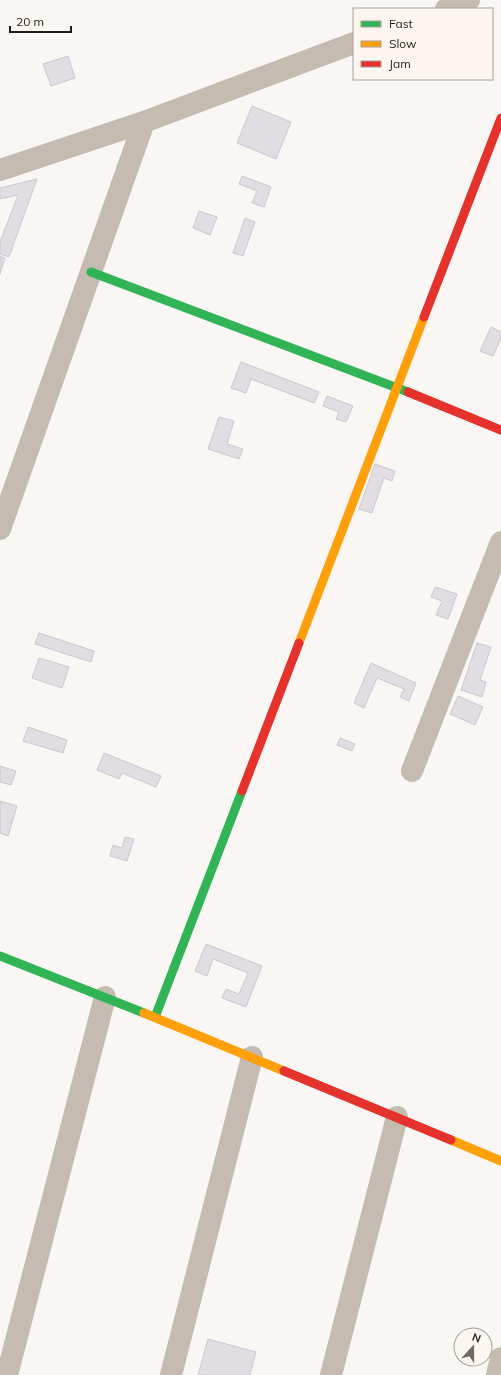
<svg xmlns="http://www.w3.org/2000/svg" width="501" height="1375" font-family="Mulish,sans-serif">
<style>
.building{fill:#e1dde2;stroke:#ccc8ce}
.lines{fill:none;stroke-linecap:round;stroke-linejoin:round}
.street{stroke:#c5bcb1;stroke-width:22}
.fast{stroke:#30b455;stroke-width:9}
.slow{stroke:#ff9f0a;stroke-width:9}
.jam{stroke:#e5322d;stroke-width:9}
</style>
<rect width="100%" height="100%" fill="#f9f6f4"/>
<path class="building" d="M68,56L75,78L51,86L43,64Z
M252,106L291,122L276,159L237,143Z
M242,176L271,187L264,207L252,203L257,191L239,184Z
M37,179L9,257L0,254V242L18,195L0,199V188Z
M199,211L217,217L210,235L193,228Z
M245,218L255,222L243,256L233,253Z
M0,256L5,258L0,274Z
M491,327L501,332V338L493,356L480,351Z
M241,362L319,392L314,403L251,379L246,393L231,388Z
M327,396L353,406L346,422L336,419L339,412L323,406Z
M219,417L234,421L227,444L243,449L239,459L208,449Z
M375,464L395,471L392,481L384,478L372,513L359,509Z
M435,587L457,594L448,619L436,615L442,601L431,597Z
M39,633L94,651L91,662L35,644Z
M477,643L491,647L480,680L486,682L482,697L461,690Z
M39,658L69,667L62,688L32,678Z
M371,663L416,683L409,701L400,697L404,689L377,678L364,708L354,703Z
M458,696L483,707L475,725L450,714Z
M28,727L67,740L63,753L23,741Z
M340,738L355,744L352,751L337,745Z
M104,753L161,776L156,787L122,773L119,779L97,770Z
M0,766L16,771L11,785L0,782Z
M0,801L17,806L8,836L0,833Z
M125,837L134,839L127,861L110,856L113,845L122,848Z
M206,944L262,966L246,1007L222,998L226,989L239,994L248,973L213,959L207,976L195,971Z
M208,1339L256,1352L250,1375H198Z"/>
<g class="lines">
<path class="street" d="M446,9L469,0
M0,170L144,122L354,43
M0,529L144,122
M412,771L501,542
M7,1375L105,997
M171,1375L252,1057
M331,1375L397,1117
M497,1375L501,1358"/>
<path class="fast" d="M91,272L408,392
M0,956L144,1013
M155,1017L242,791"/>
<path class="slow" d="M299,643L424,317
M144,1013L284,1071
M451,1140L501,1161"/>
<path class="jam" d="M424,317L501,118
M408,392L501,430
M242,791L299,643
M284,1071L451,1140"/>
</g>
<rect x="353" y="8" width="140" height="72" fill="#fcf6f1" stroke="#a69f98"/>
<rect x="361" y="21" width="20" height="6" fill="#30b455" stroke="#a69f98"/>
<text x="389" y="28" font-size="12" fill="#261d12">Fast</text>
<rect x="361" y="41" width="20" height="6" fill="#ff9f0a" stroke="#a69f98"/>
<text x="389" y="48" font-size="12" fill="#261d12">Slow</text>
<rect x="361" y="61" width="20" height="6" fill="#e5322d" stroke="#a69f98"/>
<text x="389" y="68" font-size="12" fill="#261d12">Jam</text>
<g transform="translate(473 1347) rotate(21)"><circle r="19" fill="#fcf6f1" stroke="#a69f98"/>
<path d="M0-3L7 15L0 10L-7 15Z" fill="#706961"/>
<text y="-6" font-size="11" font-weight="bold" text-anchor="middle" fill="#261d12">N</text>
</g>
<path d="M10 26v6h61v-6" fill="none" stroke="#261d12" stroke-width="2"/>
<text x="16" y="26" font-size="12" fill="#261d12" stroke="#fcf6f1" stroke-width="3" paint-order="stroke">20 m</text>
</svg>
